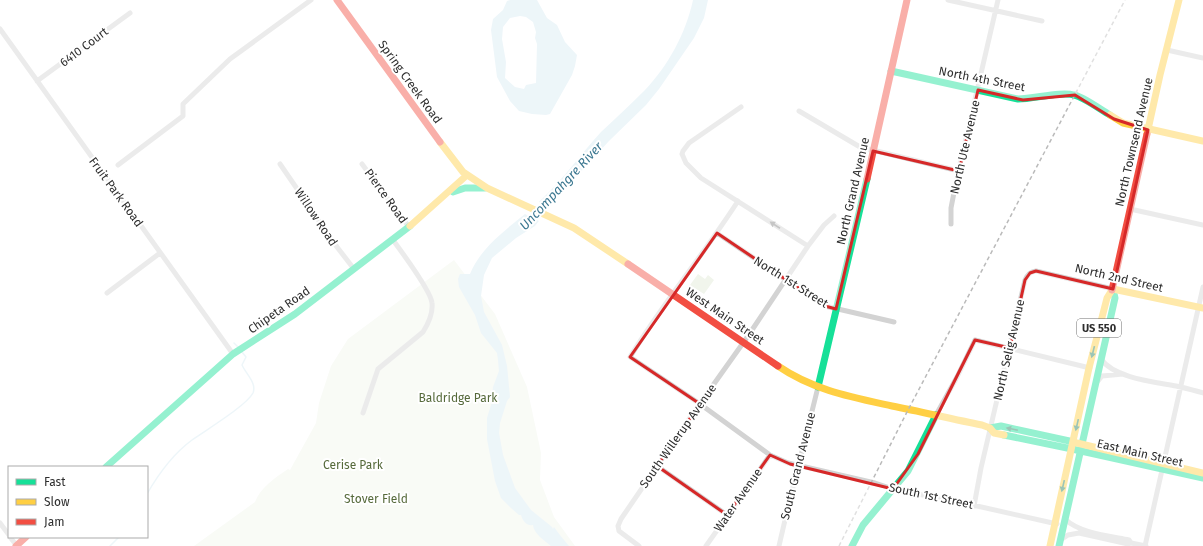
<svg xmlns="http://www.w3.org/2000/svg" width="1203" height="546" font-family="'Fira Sans',sans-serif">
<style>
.green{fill:#f1f5ec}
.water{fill:#d8eaf2;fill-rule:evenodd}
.pier{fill:#fff}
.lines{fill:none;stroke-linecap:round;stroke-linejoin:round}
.stream{stroke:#d8eaf2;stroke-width:1.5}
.street{stroke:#d3d3d3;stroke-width:5}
.fast{stroke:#16e098;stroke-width:7}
.slow{stroke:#ffcf43;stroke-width:7}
.jam{stroke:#f24e42;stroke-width:7}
.rail{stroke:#bababa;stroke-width:1.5;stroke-dasharray:4 3;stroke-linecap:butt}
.oneway{fill:#808080}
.oneway2{fill:#237e5e}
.marked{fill:none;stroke:#d62828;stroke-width:3;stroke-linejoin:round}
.labels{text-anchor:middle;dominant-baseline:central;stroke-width:4;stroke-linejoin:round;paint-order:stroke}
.shield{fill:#fff;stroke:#6d6d6d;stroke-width:1}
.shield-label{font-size:11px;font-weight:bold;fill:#2e2e2e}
.street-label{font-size:12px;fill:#2e2e2e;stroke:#fff}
.park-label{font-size:12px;fill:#566a3b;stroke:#fff}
.water-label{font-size:13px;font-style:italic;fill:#3c7891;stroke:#fff}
</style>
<rect width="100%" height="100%" fill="#fff"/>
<path class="green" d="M454,260L495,314L527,387L541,453L540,480L554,517L575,546H194L255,502C260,488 276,477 288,469L290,470L316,423L319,403L331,366L348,339Z
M698,274L705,279L708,275L714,280L704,294L690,285Z"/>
<path class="water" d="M510,0H537L547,18L557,25L565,42L577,55L575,66L572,75L550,114L546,115L532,114L519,111L510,101L497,77L491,30L493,19L503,10L507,1ZM520,16L526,17L533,22L536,32L535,38L537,44L536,83L526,85L524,89L515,87L505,78L506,62L502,39L503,27L510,18Z
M693,0H708L704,18L694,38L659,89L646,105L609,141L556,199L535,226L516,238L492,258L484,275L481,296L484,312L502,345L507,366L510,397L507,401L500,423L499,433L503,455L515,488L531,510L552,527L553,529L554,527C559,534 563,539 569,546H551C544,540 534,534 533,525C526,526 523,521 521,515H519L511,508L501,498L495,481L487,439V418L491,405L493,387L499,371L498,360L497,353L481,333L475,315L459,287L458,279L460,274H470C484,240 518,223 543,198C564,178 581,154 601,132C616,118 631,104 645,90C668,66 686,33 693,0Z"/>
<path class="pier" d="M537,201L552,208L541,222L523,213Z"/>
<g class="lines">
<path class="stream" d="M234,343L238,347
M147,494C159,473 173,454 192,440C206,430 246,406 253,393C257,383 246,374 242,365L246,357L242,352
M110,546L119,537"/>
<path class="street" d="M948,0L1042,21
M0,29L233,354
M1167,50L1203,58
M37,81L130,13
M741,107L689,143L683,151L682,154L686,163L701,178L808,246
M799,111L860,147L959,171
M280,164L337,247L354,269
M362,164L409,227
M118,165L183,116V104L230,59L311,0
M738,201C704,254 663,303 630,357L700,404L770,455L788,463L875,483L893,489L968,504L1057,524
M1130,209L1203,225
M951,224V208L957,177L998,0
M717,233L825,306L894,322
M107,293L160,253
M1101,359C1114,378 1155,382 1176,386C1185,388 1194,390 1203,393
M1098,381L1102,376L1123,374
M363,413L378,369L423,332C428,324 433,312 432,303C431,291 401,251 393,240
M936,415L957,377L975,340L1090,368
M657,466L727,515
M974,506L981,468L1025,280C1028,274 1030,272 1036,271L1113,289
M1065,519C1079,533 1109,536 1129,540L1131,543L1146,546
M0,523L9,535
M10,537L17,546
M1062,539L1068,535L1079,533L1128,544L1131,543
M639,546L619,531L618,526L621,519L694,412L748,336L808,246L824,225L834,216
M706,546L770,455
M779,546C791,493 805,440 818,387
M1145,546L1203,287"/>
<path class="fast" d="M891,71L1018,99C1034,99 1061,91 1074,95C1084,97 1101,110 1110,115
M453,192L465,188H485
M818,387L867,179
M990,428L1001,426L1074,442
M1004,435L1072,449
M1072,449L1203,478
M106,467L233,354L295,314L410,226
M852,546L863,525L908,471L936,415
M1059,546L1115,298L1113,289"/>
<path class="slow" d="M1110,115L1123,123L1203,141
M1147,134L1160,75L1179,0
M440,142L463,172L487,188L574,228L628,264
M410,226L467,175
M1113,289L1203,308
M778,366C813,390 851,397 892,406C922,412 952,419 982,425L990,428L994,433L1004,435
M1077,443L1203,473
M1050,546L1089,368L1107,298L1112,290"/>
<path class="jam" d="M337,0L440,142
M867,179L907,0
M628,264L778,366
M1112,290L1147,134
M16,546L26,537"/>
<path class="rail" d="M839,546L908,410L1125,0"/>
</g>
<defs><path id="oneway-solid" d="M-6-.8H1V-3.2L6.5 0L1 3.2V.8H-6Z"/></defs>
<use class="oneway" href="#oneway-solid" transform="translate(775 225) rotate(-147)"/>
<g class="oneway2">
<use href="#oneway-solid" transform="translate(1093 352) rotate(104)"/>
<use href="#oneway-solid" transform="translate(1077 425) rotate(103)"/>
<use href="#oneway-solid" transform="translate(1012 429) rotate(-168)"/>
<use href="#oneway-solid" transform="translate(1063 486) rotate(103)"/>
</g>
<path d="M0 0H1203V546H0ZM978,90L1023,100L1075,95L1114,119L1148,130L1113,289L1036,271L1030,273L1025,280L1010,348L975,340L918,454L893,489L790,464L770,455L727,515L657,466L700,404L630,357L717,233L825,306L836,309L873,151L959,171Z" fill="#fff" fill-opacity=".55" fill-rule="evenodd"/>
<path class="marked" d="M978,90L1023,100L1075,95L1114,119L1148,130L1113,289L1036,271L1030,273L1025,280L1010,348L975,340L918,454L893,489L790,464L770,455L727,515L657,466L700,404L630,357L717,233L825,306L836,309L873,151L959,171Z"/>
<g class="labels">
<rect class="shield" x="1077" y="319" width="44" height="18" rx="3"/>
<g class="shield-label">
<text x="1099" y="328">US 550</text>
</g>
<g class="street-label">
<text transform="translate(84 47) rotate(-37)">6410 Court</text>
<text transform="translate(982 79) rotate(11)">North 4th Street</text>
<text transform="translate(410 82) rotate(54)">Spring Creek Road</text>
<text transform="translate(1134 142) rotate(-77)">North Townsend Avenue</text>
<text transform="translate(965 147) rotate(-77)">North Ute Avenue</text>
<text transform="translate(853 191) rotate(-77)">North Grand Avenue</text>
<text transform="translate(116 192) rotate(54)">Fruit Park Road</text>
<text transform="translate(386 196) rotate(54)">Pierce Road</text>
<text transform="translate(316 217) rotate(56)">Willow Road</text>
<text transform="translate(1119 278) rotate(13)">North 2nd Street</text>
<text transform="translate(791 282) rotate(32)">North 1st Street</text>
<text transform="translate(279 310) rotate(-35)">Chipeta Road</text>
<text transform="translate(725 316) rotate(34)">West Main Street</text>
<text transform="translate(1009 350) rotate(-77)">North Selig Avenue</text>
<text transform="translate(678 436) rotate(-55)">South Willerup Avenue</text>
<text transform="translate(1140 453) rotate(13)">East Main Street</text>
<text transform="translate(798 466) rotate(-76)">South Grand Avenue</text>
<text transform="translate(931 496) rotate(12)">South 1st Street</text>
<text transform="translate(738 500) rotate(-55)">Water Avenue</text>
</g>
<g class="park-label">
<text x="458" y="398">Baldridge Park</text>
<text x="353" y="465">Cerise Park</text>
<text x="376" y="499">Stover Field</text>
</g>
<g class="water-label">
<text transform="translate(561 186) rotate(-47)">Uncompahgre River</text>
</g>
</g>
<rect x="8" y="466" width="140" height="72" fill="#ffffff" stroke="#ababab"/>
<rect x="16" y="479" width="20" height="6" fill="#16e098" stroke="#ababab"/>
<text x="44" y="486" font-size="12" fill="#2e2e2e">Fast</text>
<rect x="16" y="499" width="20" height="6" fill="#ffcf43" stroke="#ababab"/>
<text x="44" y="506" font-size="12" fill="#2e2e2e">Slow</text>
<rect x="16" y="519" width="20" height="6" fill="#f24e42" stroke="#ababab"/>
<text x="44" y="526" font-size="12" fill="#2e2e2e">Jam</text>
</svg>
